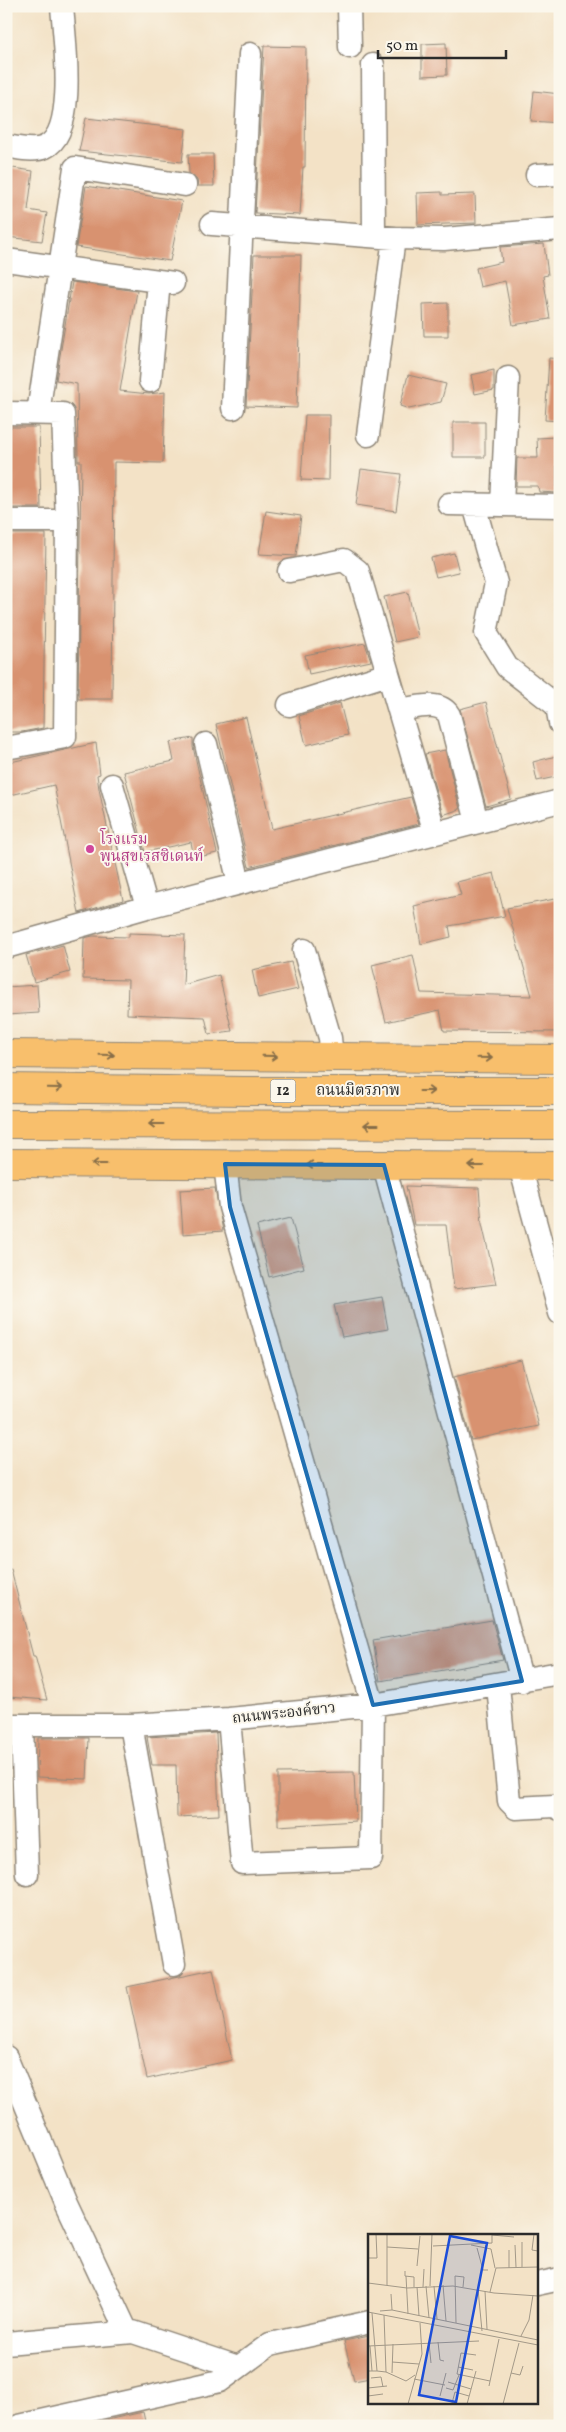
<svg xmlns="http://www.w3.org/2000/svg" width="566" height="2432" font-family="Vollkorn,'Noto Serif Thai',serif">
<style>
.building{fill:#d8926f}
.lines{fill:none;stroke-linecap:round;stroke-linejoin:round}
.minor-casing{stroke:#8f8678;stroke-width:25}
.major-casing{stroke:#8f8678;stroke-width:30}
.minor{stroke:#fff;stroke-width:22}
.major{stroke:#f8bf6c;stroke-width:28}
.oneway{stroke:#876e48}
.marked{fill:#1f6fb2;fill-opacity:0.2;stroke:#1f6fb2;stroke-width:4;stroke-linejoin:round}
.hotel-dot{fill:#d1479c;stroke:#fbf7ec;stroke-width:2}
.labels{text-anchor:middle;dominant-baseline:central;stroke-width:4;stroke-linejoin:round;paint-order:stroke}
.shield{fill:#fbf7ec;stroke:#696865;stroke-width:1}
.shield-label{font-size:14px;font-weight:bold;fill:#2b2b2b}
.hotel-label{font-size:15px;fill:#b23c85;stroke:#fbf7ec;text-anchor:start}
.street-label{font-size:15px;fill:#2b2b2b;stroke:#fbf7ec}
.inset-road{fill:none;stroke:#a39988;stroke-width:1}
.view{fill:#1d4ed8;fill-opacity:0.15;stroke:#1d4ed8;stroke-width:2.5}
.inset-edge{fill:none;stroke:#2b2b2b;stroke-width:2.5}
</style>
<rect width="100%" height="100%" fill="#fbf7ec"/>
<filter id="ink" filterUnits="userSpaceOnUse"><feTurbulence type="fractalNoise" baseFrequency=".02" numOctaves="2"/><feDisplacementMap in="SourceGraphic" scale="10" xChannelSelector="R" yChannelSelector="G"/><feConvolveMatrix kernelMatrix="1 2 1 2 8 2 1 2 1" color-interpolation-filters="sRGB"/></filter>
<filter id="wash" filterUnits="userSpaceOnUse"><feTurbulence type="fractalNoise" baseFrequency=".0096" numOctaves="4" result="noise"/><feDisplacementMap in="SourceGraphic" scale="20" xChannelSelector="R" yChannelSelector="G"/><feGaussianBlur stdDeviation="1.12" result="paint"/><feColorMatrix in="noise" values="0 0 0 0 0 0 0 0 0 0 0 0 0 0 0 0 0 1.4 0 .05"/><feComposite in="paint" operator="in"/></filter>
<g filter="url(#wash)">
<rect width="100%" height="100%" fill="#f3e2c6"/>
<g id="blocks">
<path class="building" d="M446,43L447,75L422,76V44Z
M264,46L306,47L305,167H303L300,215L255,213Z
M534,91L560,94V123L531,121Z
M86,118L186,129L182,162L79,151Z
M188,154H213L214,186H198L197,180L189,173Z
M6,167L33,171L28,210L47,213L42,241L6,237Z
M86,186L182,201L170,261L76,247Z
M442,192V195L475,194L476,223L418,225L417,193Z
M544,244L548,275L543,276L550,319L513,325L505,281L480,287L476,268L502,262L500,247Z
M254,255H301L297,408L246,406Z
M72,282L137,291L120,391L149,394L165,392L163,463L114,462L112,699H78L81,461H78L77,384L56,380Z
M448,303V336H424L423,304Z
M549,358L560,359V421L545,420Z
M494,370V390L475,394L471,375Z
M408,375L446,384L441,402L409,409L400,406Z
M305,415H329L328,481L301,480Z
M453,422H485V457H453Z
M6,427H39L41,508H6Z
M556,437L557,493L539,492L538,486H516L517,458H538L537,438Z
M361,469L401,474L396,511L356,505Z
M266,511L301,516L296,556L259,554Z
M6,534H46L43,728L22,732H6Z
M454,553L459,572L436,577L431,558Z
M408,592L418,637L395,642L384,597Z
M365,643L371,661L309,674L305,655Z
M486,702L511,799L486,806L460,709Z
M340,703L348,735L306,745L299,716Z
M246,717L272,829L411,797L419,824L249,867L216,724Z
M193,738V747L217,853L194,858L191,842L145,852L124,772L174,761L170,742Z
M96,743L100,774L97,775L99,789L123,900L79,913L54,785L6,796V763Z
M445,750L460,809L443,815L425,754Z
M556,756L560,776L537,781L533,762Z
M494,873L505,916L449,926L451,937L421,944L414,906L461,895L457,882Z
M560,898V1032L444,1031L440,1010L386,1022L372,965L413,955L421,993L532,996L507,908Z
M129,933L185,935L183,985L219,975L232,1031L209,1034L205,1017L127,1014L128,980L83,979L84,938L93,936L129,937Z
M63,945L70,972L34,982L26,955Z
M291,962L298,989L258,998L252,970Z
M37,985L39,1013L6,1015V987Z
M406,1186L479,1188L482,1224L496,1284L454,1289L446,1225H414Z
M215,1188L223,1231L183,1234L180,1190Z
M291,1218L304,1268L269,1277L257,1226Z
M382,1297L388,1329L342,1337L334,1305Z
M521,1360L539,1426L471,1440L454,1377Z
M11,1570L33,1656H35L47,1700L8,1697L6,1688V1571Z
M492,1620L503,1660L380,1681L373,1640Z
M216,1733L219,1815L177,1817L176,1765H152L147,1737Z
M38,1738H89L87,1779L37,1777Z
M354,1772L356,1821L278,1826V1773Z
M213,1969L232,2060L147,2079L127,1987Z
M370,2336V2378L354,2381L344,2341Z
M143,2412L146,2426H80Z"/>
</g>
</g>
<g filter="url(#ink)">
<use href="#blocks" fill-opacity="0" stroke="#8f8678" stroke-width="1"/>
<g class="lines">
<defs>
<path id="minor" d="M349,6L350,47
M373,65L374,236
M6,146C17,148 34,152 45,147C78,132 64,37 62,6
M537,175L560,174
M212,224L394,238L444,239L560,229
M6,260L173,283
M150,381L159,281
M233,408L250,54
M6,413L63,414L67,521L65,737L6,748
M38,413L75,168L185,185
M368,435L394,238
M449,504L560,506
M474,505L496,583L486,633L507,667L557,706L560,723
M502,505L508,378
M6,521H67
M289,571L344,560L358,571L435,833
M289,705L388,674
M399,710C415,708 439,699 449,715L477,822
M206,744L239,883
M112,785L147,907
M6,947L147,907L560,801
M304,950L330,1038L332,1057
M225,1164L230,1207L373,1705L371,1858L242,1863L229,1719
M384,1165L522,1681
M520,1166L560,1313
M498,1685L509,1801L516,1808L554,1806L560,1809
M6,1725H131L229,1719L373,1705L560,1673
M22,1725L27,1874
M131,1725L174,1964
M6,2057L66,2202L127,2332
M537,2284L560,2279
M6,2343L133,2332L238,2367
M19,2426L220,2381L270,2344L370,2322"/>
<path id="major" d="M6,1054L560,1059
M6,1088L244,1091H560
M6,1124L560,1125
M6,1163L560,1166"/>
</defs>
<use href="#minor" class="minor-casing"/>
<use href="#major" class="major-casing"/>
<use href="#minor" class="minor"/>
<use href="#major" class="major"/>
</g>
<defs><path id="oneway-shaft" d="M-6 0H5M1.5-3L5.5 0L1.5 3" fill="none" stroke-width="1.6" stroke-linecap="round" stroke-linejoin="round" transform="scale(1.25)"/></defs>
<g class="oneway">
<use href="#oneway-shaft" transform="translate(107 1055) rotate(1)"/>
<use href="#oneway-shaft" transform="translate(270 1056) rotate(1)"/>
<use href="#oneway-shaft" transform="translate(485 1058) rotate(1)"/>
<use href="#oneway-shaft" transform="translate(55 1088) rotate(1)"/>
<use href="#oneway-shaft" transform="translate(427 1091)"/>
<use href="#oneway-shaft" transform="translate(156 1124) rotate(-180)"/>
<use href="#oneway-shaft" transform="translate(371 1125) rotate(-180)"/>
<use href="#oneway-shaft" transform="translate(99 1164) rotate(-180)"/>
<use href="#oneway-shaft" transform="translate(314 1165) rotate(-180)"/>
<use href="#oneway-shaft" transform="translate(476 1166) rotate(-180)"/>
</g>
</g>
<path class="marked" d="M225,1164L384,1165L522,1681L373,1705L230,1207Z"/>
<circle class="hotel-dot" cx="90" cy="849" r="5"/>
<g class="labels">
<rect class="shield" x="270.5" y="1079.5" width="25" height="23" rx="4"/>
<g class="shield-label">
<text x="283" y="1091">12</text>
</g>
<g class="hotel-label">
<text x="100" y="840">โรงแรม<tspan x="100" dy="17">พูนสุขเรสซิเดนท์</tspan></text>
</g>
<g class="street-label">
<text x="358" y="1091">ถนนมิตรภาพ</text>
<text transform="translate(284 1714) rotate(-6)">ถนนพระองค์ขาว</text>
</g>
</g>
<g transform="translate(368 2234)">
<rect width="170" height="170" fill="#f3e2c6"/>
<path class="inset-road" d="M166,0L164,16L170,17M124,1L146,3M154,8V33M103,11L123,15L127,34M147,11L148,33M65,12L124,9V0M19,13L50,15M109,14L115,36H120M141,16V34M0,24H9L8,0M49,32L52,2M37,37V42L46,43V53M38,42L40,80M0,49L39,54L85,52L126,59L170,62M19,51V0M75,51L78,87M58,52L61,84M62,52L64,0M66,52L69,85M49,53L51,82M55,53L56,35M110,55L114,97M117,57L119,95M122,58L128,34L170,33M23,60L24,76M12,77L24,76L170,106M0,78L170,111M88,89L87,42L96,43L95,53M153,102L161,86L165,61M70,108L72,126L76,127M61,109L63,129M0,112L111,107M2,112L4,137M108,121L93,119L89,140L122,147M24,128L51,130M90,133L105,136M0,137H9L4,79M9,137L18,138L16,81M18,138L38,147L47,141M24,139L25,110M143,139L152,141L155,132M3,144L13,143L15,153M46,145L77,151M80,148L103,155M121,152L131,105M0,154L19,152M78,154L85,156L91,141M0,162L15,160M72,162L78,139M84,169L87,158L101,162M40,170L54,120L52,89M99,170L108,137M135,170L151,109"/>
<path class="view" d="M82,2L119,9L88,168L51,161Z"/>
<rect width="170" height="170" class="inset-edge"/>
</g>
<rect width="566" height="2432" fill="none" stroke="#fbf7ec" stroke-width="25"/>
<path d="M378 50v8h128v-8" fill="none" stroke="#2b2b2b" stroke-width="2.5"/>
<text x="386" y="50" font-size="15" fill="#2b2b2b" stroke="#fbf7ec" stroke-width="4" paint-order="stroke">50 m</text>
</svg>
